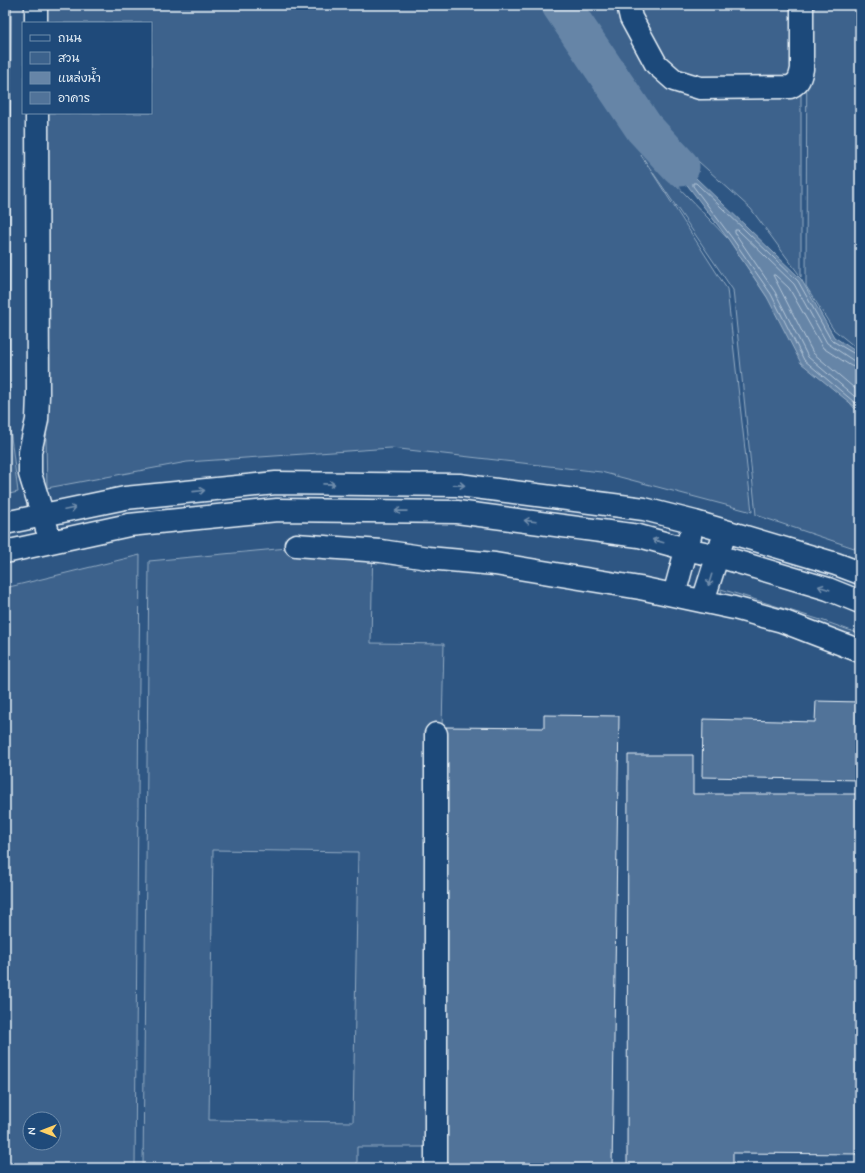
<svg xmlns="http://www.w3.org/2000/svg" width="865" height="1173" font-family="Mynerve,'Playpen Sans Thai',sans-serif">
<style>
.built{fill:#2e5683;fill-rule:evenodd}
.green{fill:#3c628c;stroke:#92aac2;fill-rule:evenodd}
.water{fill:#6685a7;stroke:#9ab0c7}
.lines{fill:none;stroke-linecap:round;stroke-linejoin:round}
.shore{stroke:#b4c6d8;stroke-width:1}
.river{stroke:#6685a7;stroke-width:39}
.building{fill:#517399;stroke:#e8f1f8}
.minor-casing{stroke:#e8f1f8;stroke-width:25}
.minor{stroke:#1f4a7a;stroke-width:22}
.oneway{stroke:#6f8dac}
</style>
<rect width="100%" height="100%" fill="#1f4a7a"/>
<filter id="ink" filterUnits="userSpaceOnUse"><feTurbulence type="fractalNoise" baseFrequency=".025" numOctaves="2"/><feDisplacementMap in="SourceGraphic" scale="8" xChannelSelector="R" yChannelSelector="G"/><feConvolveMatrix kernelMatrix="1 2 1 2 8 2 1 2 1" color-interpolation-filters="sRGB"/></filter>
<g filter="url(#ink)">
<path class="built" d="M5,5H860V1168H5ZM23,23H151V113H23ZM30,1119H54V1143H30Z"/>
<path class="green" d="M37,5H540L627,133L729,240L767,297L854,408L860,412V550L756,515L733,290L641,155L727,289L752,512L601,472L391,448L187,462L47,488L39,113H151V23H37Z
M579,5H801V277L751,209L646,114Z
M807,5H860V351L833,329L806,286Z
M5,428L10,429L18,492L5,495Z
M373,540L371,643L444,644L432,1147H357V1168H143L149,561ZM213,850L358,852L353,1122L209,1120Z
M140,555L135,1168H5V588ZM30,1119H54V1143H30Z
M721,589L824,621L860,634V653L723,603Z"/>
<path class="water" d="M644,128L801,279L834,337L860,354V411L801,363L767,297L729,240Z"/>
<g class="lines">
<path class="shore" d="M860,357L831,340L798,281L696,183H693V186L732,238L771,294L804,360L860,407
M860,362L854,361L827,343L794,284L738,230H735V233L775,292L808,357L860,401
M860,368L851,366L823,348L789,288L775,275H773L813,353L860,393"/>
<path class="river" d="M561,5L644,128L680,167"/>
</g>
<path class="building" d="M5,5H11L9,425H5Z
M816,701L860,702V780L702,777L703,719L815,722Z
M544,715L619,716L612,1168H439L446,727L544,728Z
M628,755H693V794H860V1154L733,1153V1168H627Z"/>
<g class="lines">
<defs>
<path id="minor" d="M36,5V23
M628,5L631,18L656,64L674,80L700,88L790,87C799,83 800,78 802,69V5
M37,113L38,395L37,420L30,452V474L47,529
M5,523L125,498L276,483L459,485L644,509L695,522L836,564L860,573
M296,545L381,551L428,558L495,564L640,588L734,608L782,621L860,651
M5,552L129,525L277,510L457,512L639,536L686,549L718,556L828,589L860,602
M674,595L690,536
M703,601L722,542
M436,1168V734"/>
</defs>
<use href="#minor" class="minor-casing"/>
<use href="#minor" class="minor"/>
</g>
<defs><path id="oneway-shaft" d="M-6 0H5M1.5-3L5.5 0L1.5 3" fill="none" stroke-width="1.6" stroke-linecap="round" stroke-linejoin="round"/></defs>
<g class="oneway">
<use href="#oneway-shaft" transform="translate(329 484) rotate(1)"/>
<use href="#oneway-shaft" transform="translate(459 485) rotate(4)"/>
<use href="#oneway-shaft" transform="translate(199 491) rotate(-6)"/>
<use href="#oneway-shaft" transform="translate(70 509) rotate(-12)"/>
<use href="#oneway-shaft" transform="translate(401 511) rotate(-179)"/>
<use href="#oneway-shaft" transform="translate(530 521) rotate(-173)"/>
<use href="#oneway-shaft" transform="translate(658 541) rotate(-164)"/>
<use href="#oneway-shaft" transform="translate(710 580) rotate(107)"/>
<use href="#oneway-shaft" transform="translate(824 588) rotate(-162)"/>
</g>
</g>
<rect width="865" height="1173" fill="none" stroke="#1f4a7a" stroke-width="20"/>
<rect x="10" y="10" width="845" height="1153" fill="none" stroke="#e8f1f8" stroke-width="1.5" filter="url(#ink)"/>
<rect x="22" y="22" width="130" height="92" fill="#1f4a7a" stroke="#6f8dac"/>
<rect x="30" y="35" width="20" height="6" fill="#1f4a7a" stroke="#6f8dac"/>
<text x="58" y="42" font-size="12" fill="#e8f1f8">ถนน</text>
<rect x="30" y="52" width="20" height="12" fill="#3c628c" stroke="#6f8dac"/>
<text x="58" y="62" font-size="12" fill="#e8f1f8">สวน</text>
<rect x="30" y="72" width="20" height="12" fill="#6685a7" stroke="#6f8dac"/>
<text x="58" y="82" font-size="12" fill="#e8f1f8">แหล่งน้ำ</text>
<rect x="30" y="92" width="20" height="12" fill="#517399" stroke="#6f8dac"/>
<text x="58" y="102" font-size="12" fill="#e8f1f8">อาคาร</text>
<g transform="translate(42 1131) rotate(270)"><circle r="19" fill="#1f4a7a" stroke="#6f8dac"/>
<path d="M0-3L7 15L0 10L-7 15Z" fill="#ffd166"/>
<text y="-6" font-size="11" font-weight="bold" text-anchor="middle" fill="#e8f1f8">N</text>
</g>
</svg>
